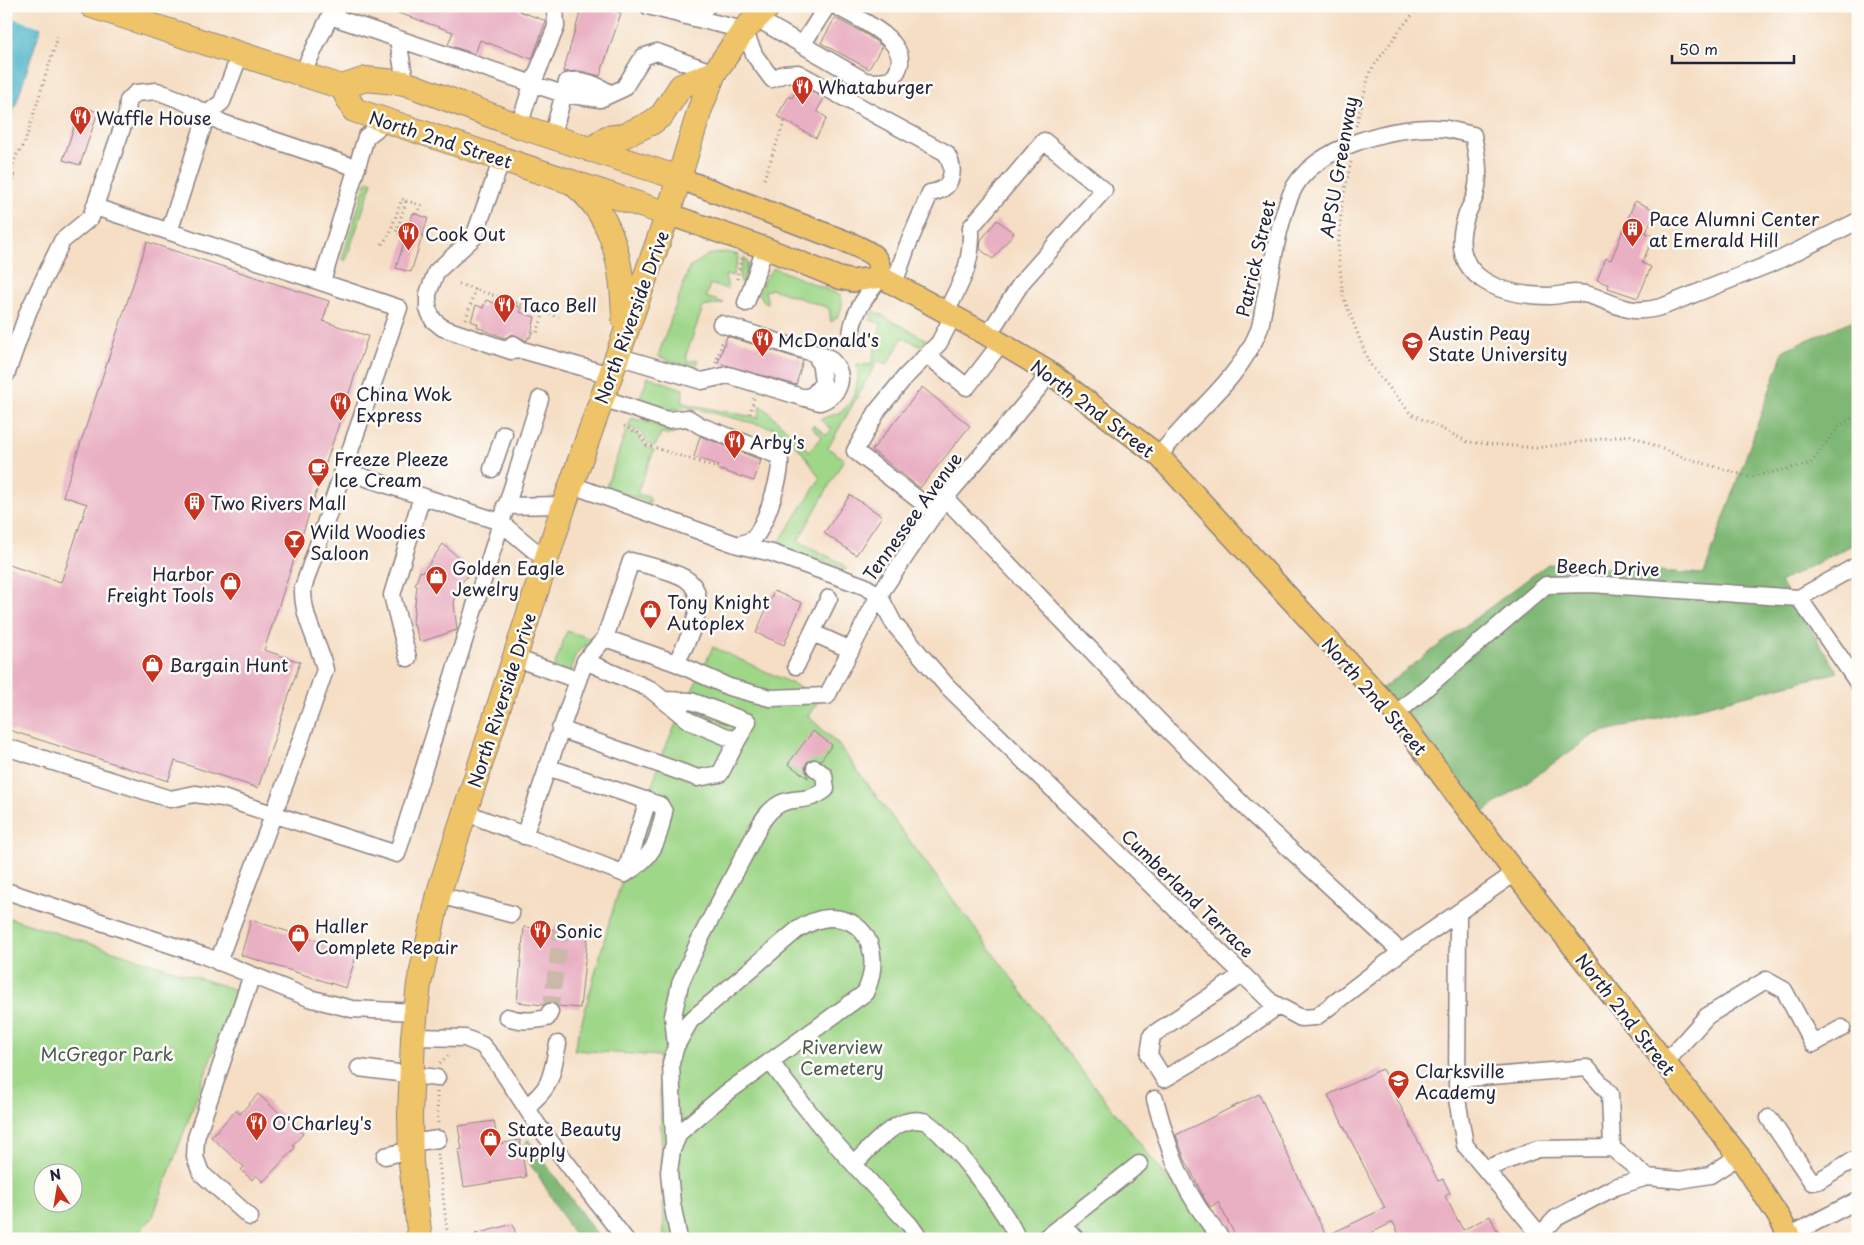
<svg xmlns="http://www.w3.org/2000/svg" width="1864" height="1245" font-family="'Playpen Sans',sans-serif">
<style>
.green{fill:#9fd789;stroke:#607c62;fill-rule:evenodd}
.forest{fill:#7fb875;stroke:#506d58}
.water{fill:#4ab4c8;stroke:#366b82}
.pier{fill:#f5dec4}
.building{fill:#e9afc2}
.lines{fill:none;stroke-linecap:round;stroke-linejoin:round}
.minor-tunnel{stroke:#cbb8a9;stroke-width:16;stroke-dasharray:16 8;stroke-linecap:butt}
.minor-casing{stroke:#8c8080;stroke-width:19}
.major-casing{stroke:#8c8080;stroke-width:24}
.highway-casing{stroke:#8c8080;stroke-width:26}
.path{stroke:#8c8080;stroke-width:3;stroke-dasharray:1 4;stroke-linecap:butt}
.minor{stroke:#fff;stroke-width:16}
.major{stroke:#efc469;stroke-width:21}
.highway{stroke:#efc469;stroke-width:24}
.labels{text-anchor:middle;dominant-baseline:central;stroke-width:5;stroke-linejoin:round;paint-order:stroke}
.poi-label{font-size:18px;fill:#22223b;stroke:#fdfcf7;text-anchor:start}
.street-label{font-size:18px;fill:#22223b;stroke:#fdfcf7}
.park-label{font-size:18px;fill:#485852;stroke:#fdfcf7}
</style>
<rect width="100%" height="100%" fill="#fdfcf7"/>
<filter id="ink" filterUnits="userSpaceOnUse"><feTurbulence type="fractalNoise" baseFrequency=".02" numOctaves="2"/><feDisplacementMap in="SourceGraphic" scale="10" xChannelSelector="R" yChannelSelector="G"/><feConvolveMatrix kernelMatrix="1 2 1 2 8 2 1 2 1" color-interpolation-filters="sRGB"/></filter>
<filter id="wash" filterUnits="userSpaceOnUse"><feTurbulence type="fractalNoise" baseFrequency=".0096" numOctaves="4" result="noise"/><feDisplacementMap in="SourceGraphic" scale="20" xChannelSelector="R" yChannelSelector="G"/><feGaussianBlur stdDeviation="1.12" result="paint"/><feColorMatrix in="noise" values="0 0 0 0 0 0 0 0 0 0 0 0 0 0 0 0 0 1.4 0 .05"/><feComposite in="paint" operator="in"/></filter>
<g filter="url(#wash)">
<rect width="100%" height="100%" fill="#f5dec4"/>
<path class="green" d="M369,180L372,182L369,192L346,260H344L342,259L366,183Z
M725,252L739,255L733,276L725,275L728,289L710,284L706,297L724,303L703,307L686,355L688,362L697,359L699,362L693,367H688L658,356L689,268L708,255Z
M744,257L748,263L742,287L739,275Z
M774,268L841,295C844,304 841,317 831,322L829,308L772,289L765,291L768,304L765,303L759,293C762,283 766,275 774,268Z
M874,311L927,340L922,345H918L903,337L887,365L878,360L828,448L844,459L798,541L843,564L847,570L788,550L779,542L820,479C809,460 796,442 777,429L689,407L667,410L639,400L648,377L683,389L682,403L758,418L761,405L809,451L822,436L811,427L813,425L827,435L832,429L820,419C827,416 836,415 842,411C857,399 859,381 857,364L871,365L881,324L870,320Z
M632,418L668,429L672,431L673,435L661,433L655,446L648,444L640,431L628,427Z
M627,429L637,434L646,447L654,450L637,493L650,498V503L606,487Z
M567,631L596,640L595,643C579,646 572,655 572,671L550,678Z
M713,647L821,697L808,716L837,743L1059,1042L1216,1239H664L659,1056L574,1050L610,919L663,751Z
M6,917L236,990L152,1219L132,1239H6ZM42,1172H72V1202H42Z"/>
<path class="forest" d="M1858,318V542L1780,582L1838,672L1595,734L1468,823L1374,694L1548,564L1704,574L1784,350Z
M528,1139L600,1239H576L537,1173C529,1166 521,1150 528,1139Z"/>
<path class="water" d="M6,6H48L6,134Z"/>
<path class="pier" d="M6,6H51L44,28L6,16Z"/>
<g id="blocks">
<path class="building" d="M384,6H521L519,11L546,21L532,59L480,40L475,54L448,45L453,32L384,8Z
M582,6H601L621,13L600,76L580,71L563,72Z
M835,18L867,35L882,46L869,69L821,43Z
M799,85L824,98L817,111L827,118L816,138L777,116L789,96L792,98Z
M81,106L98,112L80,165L63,160Z
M1635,201L1655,210L1646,233L1654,236L1642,263L1651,267L1638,298L1608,288L1609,285L1597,280L1606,258L1611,260Z
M413,213L428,218L411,272L396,268Z
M997,220L1014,233L993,259L980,249L981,240Z
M147,242L329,301L323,321L368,336L264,650L300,662L258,788L175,761L168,781L6,729V564L61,582L87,504L63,496Z
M486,300L508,308L509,303L522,308L520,312L535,317L530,338L528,337L527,341L513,334L505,338L477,327L478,324L471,321L476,305L483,308Z
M727,336L803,360L796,385L718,363Z
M922,387L970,426L920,488L872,450Z
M700,436L761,460L754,481L717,469L719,465L694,457Z
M850,495L882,516L856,555L824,533Z
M443,544L473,570L462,582L454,602L457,630L420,642L413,622L417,586L415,585L420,571L423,572Z
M774,591L802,603L784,645L756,633Z
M813,731L832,745L821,760L812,759L807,762L805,767L808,778L788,764Z
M251,920L357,953L346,988L241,955Z
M524,927L588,933L580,1008L558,1006L550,1002L543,1005L517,1002Z
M1382,1069L1438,1181L1443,1179L1450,1193L1445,1196L1463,1230L1490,1216L1501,1239H1401L1393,1222L1367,1235L1369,1239H1237L1218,1202L1210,1207L1205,1200L1184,1157L1176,1135L1259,1094L1326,1236L1385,1208L1328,1095Z
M258,1094L303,1134L293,1145L295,1148L263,1182L256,1175L252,1180L241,1170L244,1167L211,1137L236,1110L240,1114Z
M494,1121L498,1144L520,1140L526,1177L464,1187L458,1150L462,1149L458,1126Z
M513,1224L517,1239H476L475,1234Z"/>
</g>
</g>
<g filter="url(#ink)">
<use href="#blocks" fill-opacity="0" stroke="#8c8080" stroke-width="1"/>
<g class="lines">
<path class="minor-tunnel" d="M550,1012L563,919"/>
<defs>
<path id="minor" d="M648,6L694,18
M707,6L694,18L744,30L755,56L772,79L784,74L798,73L946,153C957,171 952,190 930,193L907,247L894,284
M756,18L865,81C876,82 889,84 896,73C916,42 856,18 836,6
M398,39L405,83
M802,45L827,6
M302,74L330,16L563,94L600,99L624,88L643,57L657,52L714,73
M519,126L532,85L556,27L555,6
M552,137L567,82C583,78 597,85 611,94
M502,159L474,237L436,272L428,294V309L433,320L443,328L511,351L522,350
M95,207L399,308L303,588C302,619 319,641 325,670L292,765L218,962
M169,232L207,114L222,102L240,54
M322,282L366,137L387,121
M746,303L765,248
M946,312C963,279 972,265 971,227L1044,141L1104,190L1022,282L988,335
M721,324L829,358C847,374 842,394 820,402L805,398
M851,338C851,314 867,295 881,277
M513,344L522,350L610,375
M927,355L967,387L1001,343
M617,356L702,381L728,375L805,398L814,394L823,383L821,367L816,354
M6,375L28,312L62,241L91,217L127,114L128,101L136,93L157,91L183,101L223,123L357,168
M602,398L667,420L688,418L701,426L779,456C785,469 764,529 753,539C749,542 743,543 738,545
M1159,456C1192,412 1237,384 1259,330C1262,321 1263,310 1265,300C1273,265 1277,227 1291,194C1310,146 1401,123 1447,129C1456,131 1464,133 1473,135C1477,156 1481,174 1475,196C1472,204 1467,212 1465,220C1447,278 1502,296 1549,296C1558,296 1566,293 1575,293C1596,293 1614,308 1634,310C1644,311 1654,309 1664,306L1775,262L1858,221
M492,469L504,434
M345,471L500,522L547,561
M572,485L738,545L772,553L864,586L879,595L894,624L946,685L1271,1002L1301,1018L1316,1017L1401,952L1515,873
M945,498L1159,721L1253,815L1401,952
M505,506L564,505
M936,513L855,451L878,410L905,377L939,343L953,316
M1799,598L1858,683
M813,633L851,650
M408,658L392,595L422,496
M515,658L578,680L524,836
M585,661L605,638L631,561C646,565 674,571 686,579C713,597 687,642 676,663L605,638
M676,663L729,687L770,698L827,696L879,595L945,498L1041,385L1047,371
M796,666L829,598
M666,700L691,701L748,722L737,741
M1396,714L1546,585L1591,584L1799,598L1858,565
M560,729L698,778L720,774L737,741L689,721L650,689L585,661L578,680
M6,747L170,799L195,794L223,798L397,854L540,399
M547,767L660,805L664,812C657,844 654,856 625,874
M464,812L625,874
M625,874L648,800
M6,891L205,956L309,998L352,1009L416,1012
M439,895L511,914
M1458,913L1457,1099L1465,1145L1540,1235
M1242,975L1152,1035L1149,1055L1164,1079L1233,1038L1278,1006
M507,1017C522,1022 532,1021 547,1018L550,1012
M413,1037L465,1038L482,1045L495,1060L537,1124L625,1239
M676,1046L673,1016L680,984L699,941L761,823C785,786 801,810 826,789L824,775L815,768
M770,1061C812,1120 861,1173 910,1225L917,1235L916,1239
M1665,1063L1707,1016L1766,980L1784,990L1813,1044L1842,1028
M359,1068L437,1078
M1457,1079L1587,1068L1610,1094L1612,1148L1647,1177
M1155,1099C1170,1155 1183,1194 1222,1239
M526,1107C553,1086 551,1076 558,1044
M1769,1118L1812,1182L1818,1181L1851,1161L1858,1165
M411,1143L438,1139
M674,1145L671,1063L676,1046L690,1021L797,930C807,924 818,918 830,918C872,918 881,961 865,993L725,1094L679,1133L672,1150L669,1172L672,1203L679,1239
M385,1156L411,1150
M854,1164C871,1148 895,1115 923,1121C940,1124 1014,1221 1017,1239
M1485,1169L1538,1149L1612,1148
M250,1217L201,1173L195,1157L196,1138L252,975
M1058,1228L1067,1229L1076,1239
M1789,1236L1858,1200
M1044,1239L1139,1164
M1541,1239L1540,1235L1556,1218L1615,1187L1647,1177L1680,1180L1710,1175L1739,1156"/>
<path id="major" d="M679,178L852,244C870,253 880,254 881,277
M668,214L765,248L839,278L853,281L881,277L984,333L1047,371L1159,456L1396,714L1515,873L1739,1156L1780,1219L1791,1239"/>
<path id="highway" d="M92,6L342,87
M342,87L354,110L668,214
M342,87L366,79L405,83L519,126L679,178
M591,150L607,138L623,136L651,123L662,115L681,86L714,73
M575,185C616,218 623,271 624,320
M420,1239L411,1163L410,1115L413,1037L419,984L440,889L564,505L668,214L700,109L714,73L744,30L769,6"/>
</defs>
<use href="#minor" class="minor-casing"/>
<use href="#major" class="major-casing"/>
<use href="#highway" class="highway-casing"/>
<path class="path" d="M1356,126L1370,71L1402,27L1420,6
M1351,162L1342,203L1338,250L1343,296L1369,363L1410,413L1468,442L1536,448L1630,435L1679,456L1750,477L1810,464L1839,426L1858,414
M764,179L785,120
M6,199L15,176L10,174L16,156L24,145L58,36
M406,201L421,205L417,214
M382,244L389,235L402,199L406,201L396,233L405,236
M737,279L741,258
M459,284L559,317
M466,319L475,289
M533,332L537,333L544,312
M716,363L723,340
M750,414L754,398
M624,426L638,433L647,445L717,468
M440,1063L450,1054
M437,1092L438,1126
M438,1154L448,1239"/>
<use href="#minor" class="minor"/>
<use href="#major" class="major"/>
<use href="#highway" class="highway"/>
</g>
</g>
<defs>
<symbol id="restaurant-pin" viewBox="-11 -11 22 30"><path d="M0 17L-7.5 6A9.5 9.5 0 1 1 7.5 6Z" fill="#c8321e" stroke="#fdfcf7"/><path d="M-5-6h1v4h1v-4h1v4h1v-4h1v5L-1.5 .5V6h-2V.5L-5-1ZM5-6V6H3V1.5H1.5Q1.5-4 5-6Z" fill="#fff"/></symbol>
<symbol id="building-pin" viewBox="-11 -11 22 30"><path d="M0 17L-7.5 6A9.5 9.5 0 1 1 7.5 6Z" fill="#c8321e" stroke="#fdfcf7"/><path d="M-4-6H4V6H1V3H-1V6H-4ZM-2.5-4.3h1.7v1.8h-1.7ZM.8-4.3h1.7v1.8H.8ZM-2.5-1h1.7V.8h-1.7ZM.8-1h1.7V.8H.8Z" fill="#fff"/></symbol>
<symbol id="university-pin" viewBox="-11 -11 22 30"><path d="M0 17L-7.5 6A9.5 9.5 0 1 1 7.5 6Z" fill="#c8321e" stroke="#fdfcf7"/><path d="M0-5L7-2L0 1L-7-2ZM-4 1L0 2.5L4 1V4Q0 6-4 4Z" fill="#fff"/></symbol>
<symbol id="cafe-pin" viewBox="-11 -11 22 30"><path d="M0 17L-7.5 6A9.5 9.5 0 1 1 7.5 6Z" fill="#c8321e" stroke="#fdfcf7"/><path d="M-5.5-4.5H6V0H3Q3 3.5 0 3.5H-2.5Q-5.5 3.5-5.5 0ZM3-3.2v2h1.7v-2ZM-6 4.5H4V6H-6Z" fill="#fff"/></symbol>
<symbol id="bar-pin" viewBox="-11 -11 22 30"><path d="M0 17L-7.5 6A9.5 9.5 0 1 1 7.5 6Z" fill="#c8321e" stroke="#fdfcf7"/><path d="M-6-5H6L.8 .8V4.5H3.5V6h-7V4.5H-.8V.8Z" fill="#fff"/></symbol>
<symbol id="shop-pin" viewBox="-11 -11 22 30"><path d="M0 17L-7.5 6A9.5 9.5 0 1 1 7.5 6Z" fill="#c8321e" stroke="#fdfcf7"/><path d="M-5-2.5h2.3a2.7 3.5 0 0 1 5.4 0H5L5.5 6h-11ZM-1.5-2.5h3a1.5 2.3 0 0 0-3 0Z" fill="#fff"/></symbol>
<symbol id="school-pin" viewBox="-11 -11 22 30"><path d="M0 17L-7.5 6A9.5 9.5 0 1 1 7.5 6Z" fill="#c8321e" stroke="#fdfcf7"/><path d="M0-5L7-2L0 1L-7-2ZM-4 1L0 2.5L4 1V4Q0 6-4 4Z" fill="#fff"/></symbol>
</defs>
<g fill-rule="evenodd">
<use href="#restaurant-pin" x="790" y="74" width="25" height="34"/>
<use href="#restaurant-pin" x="68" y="104" width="25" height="34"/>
<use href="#building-pin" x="1620" y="216" width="25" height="34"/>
<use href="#restaurant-pin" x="396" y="220" width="25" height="34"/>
<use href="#restaurant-pin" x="492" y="292" width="25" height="34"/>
<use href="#restaurant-pin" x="750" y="326" width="25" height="34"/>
<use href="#university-pin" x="1400" y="330" width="25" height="34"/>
<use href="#restaurant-pin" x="328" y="390" width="25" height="34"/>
<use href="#restaurant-pin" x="722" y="428" width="25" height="34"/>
<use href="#cafe-pin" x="306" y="456" width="25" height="34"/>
<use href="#building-pin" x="182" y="490" width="25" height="34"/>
<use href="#bar-pin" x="282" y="528" width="25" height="34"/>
<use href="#shop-pin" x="424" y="564" width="25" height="34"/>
<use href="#shop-pin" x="218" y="570" width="25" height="34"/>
<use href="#shop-pin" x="638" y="598" width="25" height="34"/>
<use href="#shop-pin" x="140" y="652" width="25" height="34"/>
<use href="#restaurant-pin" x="528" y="918" width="25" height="34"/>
<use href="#shop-pin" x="286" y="922" width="25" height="34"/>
<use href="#school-pin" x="1386" y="1068" width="25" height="34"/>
<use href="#restaurant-pin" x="244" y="1110" width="25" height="34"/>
<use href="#shop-pin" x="478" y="1126" width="25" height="34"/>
</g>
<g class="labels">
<g class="poi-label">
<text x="818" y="86">Whataburger</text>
<text x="96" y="117">Waffle House</text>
<text x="1649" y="218">Pace Alumni Center<tspan x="1649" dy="21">at Emerald Hill</tspan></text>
<text x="425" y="233">Cook Out</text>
<text x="520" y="304">Taco Bell</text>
<text x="1428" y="332">Austin Peay<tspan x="1428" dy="21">State University</tspan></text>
<text x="778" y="339">McDonald's</text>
<text x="356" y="393">China Wok<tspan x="356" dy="21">Express</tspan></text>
<text x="750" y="441">Arby's</text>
<text x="334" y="458">Freeze Pleeze<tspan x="334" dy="21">Ice Cream</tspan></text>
<text x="210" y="502">Two Rivers Mall</text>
<text x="310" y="531">Wild Woodies<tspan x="310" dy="21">Saloon</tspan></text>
<text x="452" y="567">Golden Eagle<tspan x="452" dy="21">Jewelry</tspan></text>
<text x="214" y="573" text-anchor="end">Harbor<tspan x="214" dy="21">Freight Tools</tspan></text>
<text x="667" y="601">Tony Knight<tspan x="667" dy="21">Autoplex</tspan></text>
<text x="169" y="664">Bargain Hunt</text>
<text x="315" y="925">Haller<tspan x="315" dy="21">Complete Repair</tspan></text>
<text x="556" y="930">Sonic</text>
<text x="1415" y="1070">Clarksville<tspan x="1415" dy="21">Academy</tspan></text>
<text x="272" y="1122">O'Charley's</text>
<text x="507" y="1128">State Beauty<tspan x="507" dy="21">Supply</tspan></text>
</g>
<g class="street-label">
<text transform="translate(441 139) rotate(18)">North 2nd Street</text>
<text transform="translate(1338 167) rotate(-80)">APSU Greenway</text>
<text transform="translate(1255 258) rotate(-77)">Patrick Street</text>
<text transform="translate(631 317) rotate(-70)">North Riverside Drive</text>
<text transform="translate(1093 408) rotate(37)">North 2nd Street</text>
<text transform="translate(912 516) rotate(-54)">Tennessee Avenue</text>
<text transform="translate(1608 567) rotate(2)">Beech Drive</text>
<text transform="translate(1375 696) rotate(49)">North 2nd Street</text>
<text transform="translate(501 700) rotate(-72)">North Riverside Drive</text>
<text transform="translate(1188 893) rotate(44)">Cumberland Terrace</text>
<text transform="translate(1626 1014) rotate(52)">North 2nd Street</text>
</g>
<g class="park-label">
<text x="842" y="1046">Riverview<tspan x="842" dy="21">Cemetery</tspan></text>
<text x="107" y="1053">McGregor Park</text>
</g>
</g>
<rect width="1864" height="1245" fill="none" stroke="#fdfcf7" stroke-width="25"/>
<g transform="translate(58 1188) rotate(348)"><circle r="24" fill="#fdfcf7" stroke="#a5a5ac"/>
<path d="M0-4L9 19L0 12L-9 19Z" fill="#c8321e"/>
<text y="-8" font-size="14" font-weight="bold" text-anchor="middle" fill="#22223b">N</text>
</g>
<path d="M1672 55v8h122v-8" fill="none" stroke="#22223b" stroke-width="2.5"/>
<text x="1679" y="55" font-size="15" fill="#22223b" stroke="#fdfcf7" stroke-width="4" paint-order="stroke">50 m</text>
</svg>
